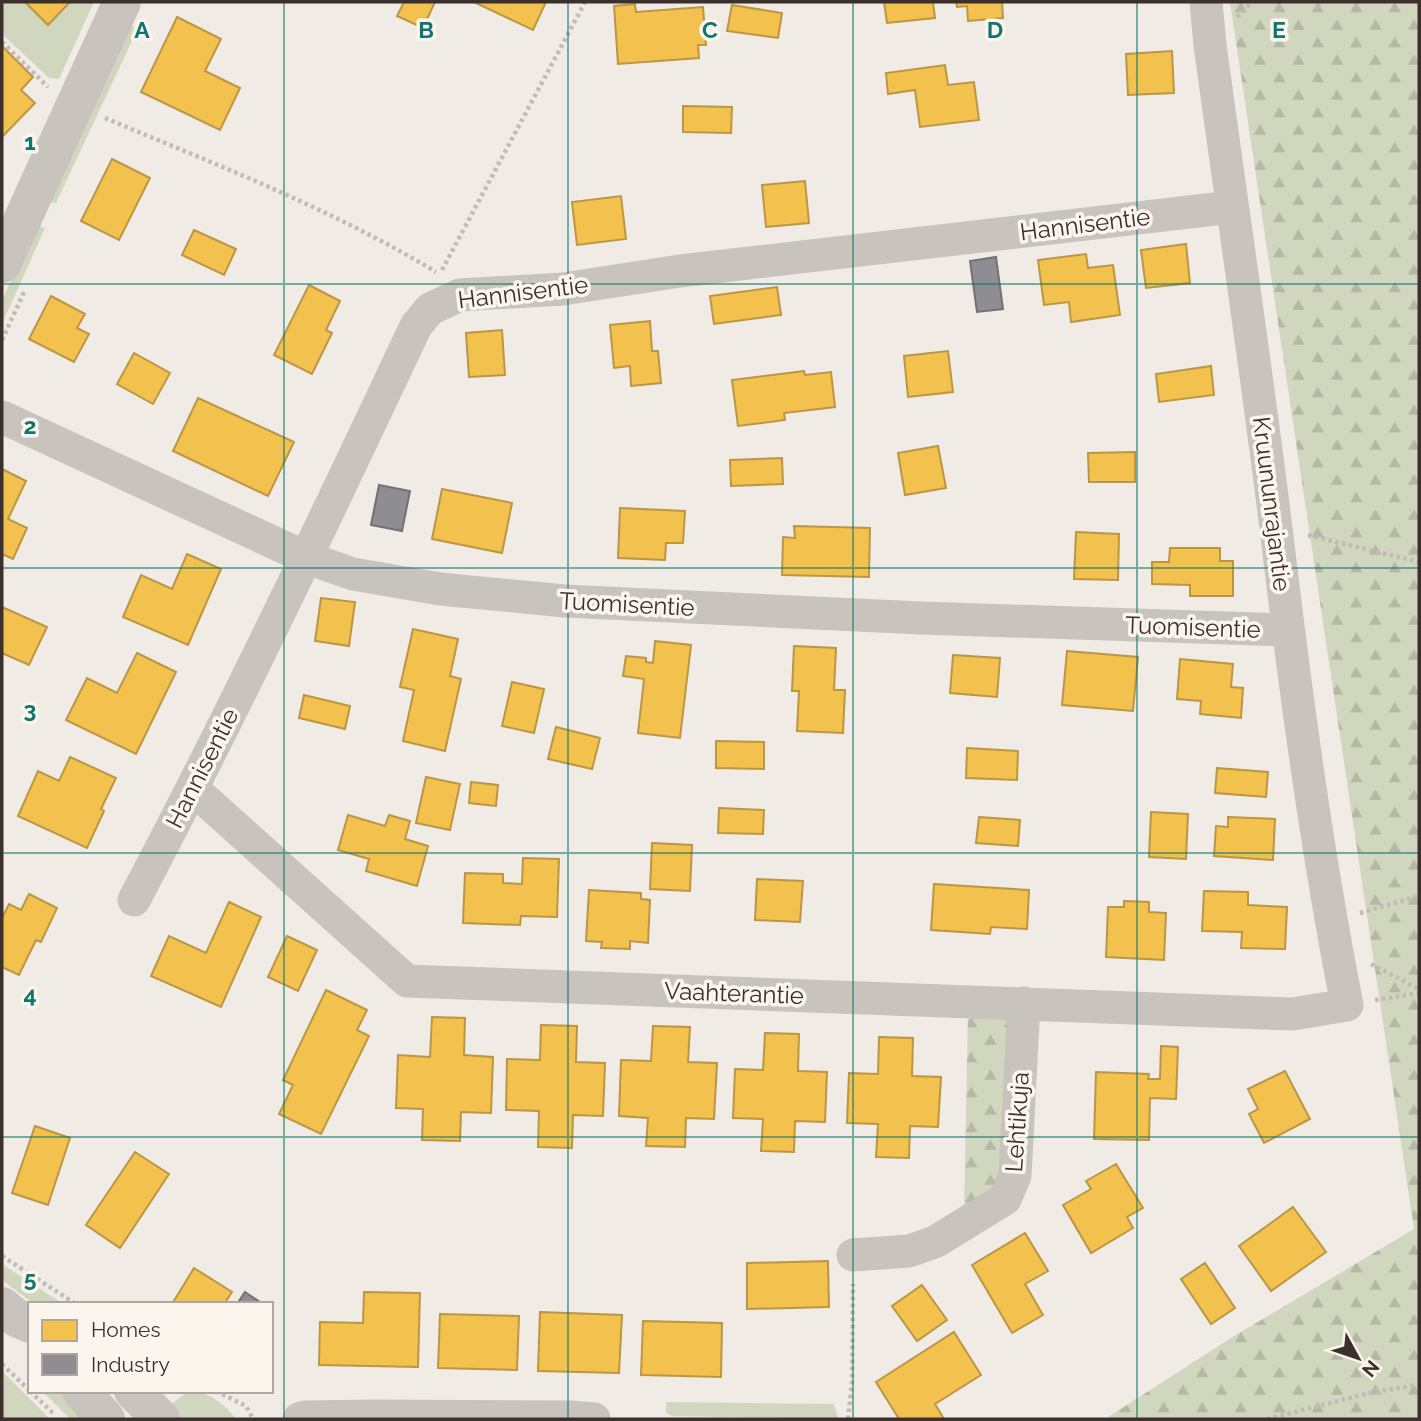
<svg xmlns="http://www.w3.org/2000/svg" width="1421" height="1421" font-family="Raleway,sans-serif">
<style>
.green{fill:#d1d6bf}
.forest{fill:url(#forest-firs)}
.homes{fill:#f2c14e;stroke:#bb9644;stroke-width:2}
.industry{fill:#8d8d92;stroke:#747173;stroke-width:2}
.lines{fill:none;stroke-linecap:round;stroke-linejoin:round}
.path{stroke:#c2bbb6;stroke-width:4.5;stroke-dasharray:3.5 3.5;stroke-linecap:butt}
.minor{stroke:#c9c3be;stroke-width:33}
.tertiary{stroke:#c9c3be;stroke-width:38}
.grid{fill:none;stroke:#0f766e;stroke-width:2;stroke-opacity:0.55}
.labels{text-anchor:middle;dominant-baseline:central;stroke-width:7;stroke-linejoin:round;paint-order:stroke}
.street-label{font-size:24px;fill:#3b302b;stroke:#fbf5ee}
.grid-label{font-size:23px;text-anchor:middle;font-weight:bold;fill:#0f766e;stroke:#fbf5ee;stroke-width:7;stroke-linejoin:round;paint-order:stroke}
</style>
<defs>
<pattern id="forest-firs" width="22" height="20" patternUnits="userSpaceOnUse" patternTransform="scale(1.75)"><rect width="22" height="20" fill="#d1d6bf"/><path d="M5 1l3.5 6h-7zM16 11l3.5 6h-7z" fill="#b4b8a4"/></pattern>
</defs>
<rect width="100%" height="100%" fill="#f0ebe5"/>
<path class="green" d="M2,2H25L48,24L70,2H94L59,79L49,78L2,34Z
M130,25L138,28L56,203H48Z
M37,225L45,228L2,324V300Z
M2,1264L54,1298L63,1304H34L2,1280Z
M2,1371L50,1419H2Z
M42,1391H59L93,1419H70Z
M189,1391C208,1391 225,1404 236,1419H175L170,1405Z
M666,1402L834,1404L838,1419L673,1416L666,1413Z"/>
<path class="forest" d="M1230,2H1419V1419H1105L1231,1338L1414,1229Z
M968,1015L1008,1016L999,1174L994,1190L964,1214Z"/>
<path class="homes" d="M25,2H70L48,25Z
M404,2H435L423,28L397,16Z
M474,2H546L533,30Z
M884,2H933L935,18L887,23Z
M956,2H1002L1003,18L968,21L967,6L957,7Z
M635,4L636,12L703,7L706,45H698L699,58L618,64L614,6Z
M732,5L782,13L778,38L727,31Z
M177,17L221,39L205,71L240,88L220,130L141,92Z
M2,46L33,77L21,90L35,103L2,137Z
M1172,51L1174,93L1128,95L1126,54Z
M945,65L948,85L974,82L979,120L920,127L915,90L888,94L886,73Z
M683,106L732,107L731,133L683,132Z
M112,159L150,178L119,240L81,221Z
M805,181L809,223L766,227L762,185Z
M621,196L626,239L577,245L572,202Z
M194,230L236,249L224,275L182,255Z
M1186,244L1190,283L1146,288L1141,250Z
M1086,254L1088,268L1113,265L1120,315L1071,322L1069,302L1044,305L1038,260Z
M309,285L340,301L326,330L332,333L312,374L274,355Z
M777,287L781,315L714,324L710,296Z
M51,296L85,314L77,328L89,334L74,362L29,339Z
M650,321L652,351H658L661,383L631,386L630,366L614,368L610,325Z
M502,330L505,375L469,377L466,333Z
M948,351L953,392L908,397L904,356Z
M134,353L170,373L153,404L117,384Z
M1211,366L1214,395L1159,402L1156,374Z
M804,371L805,375L831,372L835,407L784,413L785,420L738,426L732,380Z
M198,398L294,442L268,496L173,451Z
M938,446L946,488L905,495L898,453Z
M1135,452V482H1089L1088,453Z
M782,458L783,484L731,486L730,460Z
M2,469L26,481L8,519L27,528L13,559L2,554Z
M442,489L512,503L502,553L432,539Z
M620,508L685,511L683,543H666L665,560L618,558Z
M794,526L870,528L869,577L782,575L783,537L795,538Z
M1076,532L1119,534L1118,580L1074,579Z
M1170,548H1220V561H1233V596H1190V585L1152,584V562H1169Z
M187,554L221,569L188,645L123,617L141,575L172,589Z
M321,598L355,602L349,646L315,641Z
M2,607L47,627L29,665L2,653Z
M413,629L458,639L450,676L461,679L445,751L403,741L414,690L400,687Z
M655,641L691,645L680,738L638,733L644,679L623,676L626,656L646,658V662L653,663Z
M794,646L836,648L834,690H845L843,733L797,731L799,691H792Z
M1067,651L1138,657L1133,711L1062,705Z
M137,653L176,672L136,754L66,720L87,678L117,693Z
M953,655L1000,658L997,697L950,693Z
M1180,659L1233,664L1231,687L1243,688L1241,718L1200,714L1201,701L1177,699Z
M512,682L544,689L534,733L502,726Z
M304,695L350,706L345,729L299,718Z
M556,727L600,738L592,769L548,759Z
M716,741L764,742V769L716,768Z
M967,748L1018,751L1017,780L966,778Z
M70,757L116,778L101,809L104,811L87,848L18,816L38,771L59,781Z
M1217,768L1268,772L1266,797L1215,793Z
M426,777L460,784L450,830L416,823Z
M471,782L498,785L496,806L469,803Z
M719,808L764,810L763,834L718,833Z
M1151,812L1188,814L1186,859L1149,857Z
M348,815L385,826L389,815L410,821L405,839L428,846L417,886L366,871L369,859L338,850Z
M979,817L1020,820L1018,846L976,843Z
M1228,817L1275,819L1273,860L1214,856L1216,826L1228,827Z
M652,843L692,845L690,891L650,889Z
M523,858L559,859L557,917L521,916L520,925L463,923L465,873L503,874V883L522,884Z
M757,879L803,881L800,922L755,920Z
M934,884L1029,890L1027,929L991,927L990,934L931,930Z
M589,890L641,893V899L650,900L648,943L630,941V949L601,948L602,942L586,941Z
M1204,891L1248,892V905L1287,907L1285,949L1241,948L1242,932L1202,931Z
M29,894L57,908L41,942L36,940L19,975L2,967V918L9,904L21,910Z
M1124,901L1149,902V912L1166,913L1164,960L1106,957L1108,907H1124Z
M229,902L261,917L221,1007L151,976L169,936L206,953Z
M287,936L317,950L298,991L268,977Z
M326,990L367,1010L357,1030L369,1036L321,1134L279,1114L293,1085L283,1080Z
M432,1017L465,1018L464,1055L493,1057L491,1113L461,1112L460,1141L422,1140L423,1109L396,1108L398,1055L430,1057Z
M541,1025L577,1026L576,1062L605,1063L603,1116L573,1115L572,1148L538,1147L539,1111L506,1110L507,1059L540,1060Z
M653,1026L690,1027L688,1062L717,1063L714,1119L686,1118L685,1147L646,1146L648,1118L619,1116L621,1060L651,1061Z
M765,1033L799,1034L798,1071L827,1072L825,1122L795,1121L794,1152L761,1151L763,1119L733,1118L735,1069L763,1070Z
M879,1037L913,1038L912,1076L941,1077L938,1127L910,1126L909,1158L876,1157L878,1124L847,1123L849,1073L878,1074Z
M1161,1046L1178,1047L1176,1099L1150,1098L1149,1140L1094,1139L1096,1072L1149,1074L1148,1079H1160Z
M1285,1071L1310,1119L1264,1143L1249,1114L1258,1109L1248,1089Z
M35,1126L70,1138L48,1205L12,1193Z
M135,1152L169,1174L120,1248L86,1225Z
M1116,1164L1143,1208L1127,1217L1133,1228L1091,1253L1063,1205L1091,1189L1086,1181Z
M1293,1207L1326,1252L1271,1291L1239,1246Z
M1025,1233L1048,1271L1025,1284L1043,1315L1012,1333L972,1265Z
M828,1261L829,1307L747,1309V1263Z
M1205,1263L1235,1308L1211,1324L1181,1279Z
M194,1268L232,1292L224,1304H172Z
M922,1285L947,1320L917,1341L892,1306Z
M364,1292L420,1293L418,1367L319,1365L320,1322L363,1323Z
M540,1312L622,1315L619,1373L538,1371Z
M440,1314L519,1316L517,1370L438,1368Z
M643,1321L722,1323L721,1377L641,1375Z
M954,1332L981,1375L935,1404L944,1419H899L876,1382Z"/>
<path class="industry" d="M996,257L1003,309L977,312L970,261Z
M379,485L410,491L402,531L371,525Z
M245,1292L263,1304H237Z"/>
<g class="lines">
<path class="path" d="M1237,17L1252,2
M2,42L48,87
M105,118C217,165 332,209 436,272
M442,270L585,2
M2,340L25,290
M1308,535L1419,562
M1360,913L1419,896
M1371,964L1419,989
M1375,1000L1419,993
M2,1256L76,1304
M2,1364L30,1391
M30,1391L55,1415
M216,1391L246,1406L253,1419
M848,1419L852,1383L853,1284
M1267,1419L1373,1392L1419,1385"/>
<path class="minor" d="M2,417L307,558L353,574L440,589L565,601L921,618L1287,630
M193,789L407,981L1293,1014L1347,1005C1316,847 1295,688 1276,528C1256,367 1232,206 1210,45L1206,2
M134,900C234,711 325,519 416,326L430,309L460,295L563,289L680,271L1232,207
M853,1255L909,1251L935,1242L1005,1199L1015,1176L1024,1003
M299,1419L305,1417L373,1416L570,1417L594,1419"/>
<path class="tertiary" d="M2,264L122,2
M2,1306L18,1319L30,1324
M81,1391L106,1419
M133,1391L161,1419"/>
</g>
<path class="grid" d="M284,2V1419M568,2V1419M853,2V1419M1137,2V1419M2,284H1419M2,568H1419M2,853H1419M2,1137H1419"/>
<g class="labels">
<g class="street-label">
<text transform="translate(1085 224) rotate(-7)">Hannisentie</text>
<text transform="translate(523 292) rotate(-7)">Hannisentie</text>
<text transform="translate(1272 504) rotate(83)">Kruununrajantie</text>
<text transform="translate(627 604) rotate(3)">Tuomisentie</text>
<text transform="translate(1193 627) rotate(2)">Tuomisentie</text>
<text transform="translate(202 768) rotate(-63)">Hannisentie</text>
<text transform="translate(734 993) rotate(2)">Vaahterantie</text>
<text transform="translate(1017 1122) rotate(-86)">Lehtikuja</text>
</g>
</g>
<g class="grid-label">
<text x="142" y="38">A</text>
<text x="426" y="38">B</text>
<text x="710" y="38">C</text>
<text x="995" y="38">D</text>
<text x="1279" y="38">E</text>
<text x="30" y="150">1</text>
<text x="30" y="434">2</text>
<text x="30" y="718">3</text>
<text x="30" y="1003">4</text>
<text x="30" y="1287">5</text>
</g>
<rect width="1421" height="1421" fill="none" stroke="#3b302b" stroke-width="7"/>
<rect x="28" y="1302" width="245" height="91" fill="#fbf5ee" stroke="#aea6a0" stroke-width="2"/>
<rect x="42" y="1320" width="35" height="21" fill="#f2c14e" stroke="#aea6a0" stroke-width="2"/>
<text x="91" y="1337" font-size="21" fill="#3b302b">Homes</text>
<rect x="42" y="1354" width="35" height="21" fill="#8d8d92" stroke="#aea6a0" stroke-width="2"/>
<text x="91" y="1372" font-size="21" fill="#3b302b">Industry</text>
<g transform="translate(1358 1358) rotate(130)" stroke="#fbf5ee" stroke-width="5" paint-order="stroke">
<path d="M0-5L12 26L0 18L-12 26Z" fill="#3b302b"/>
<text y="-10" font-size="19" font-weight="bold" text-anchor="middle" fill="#3b302b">N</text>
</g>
</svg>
